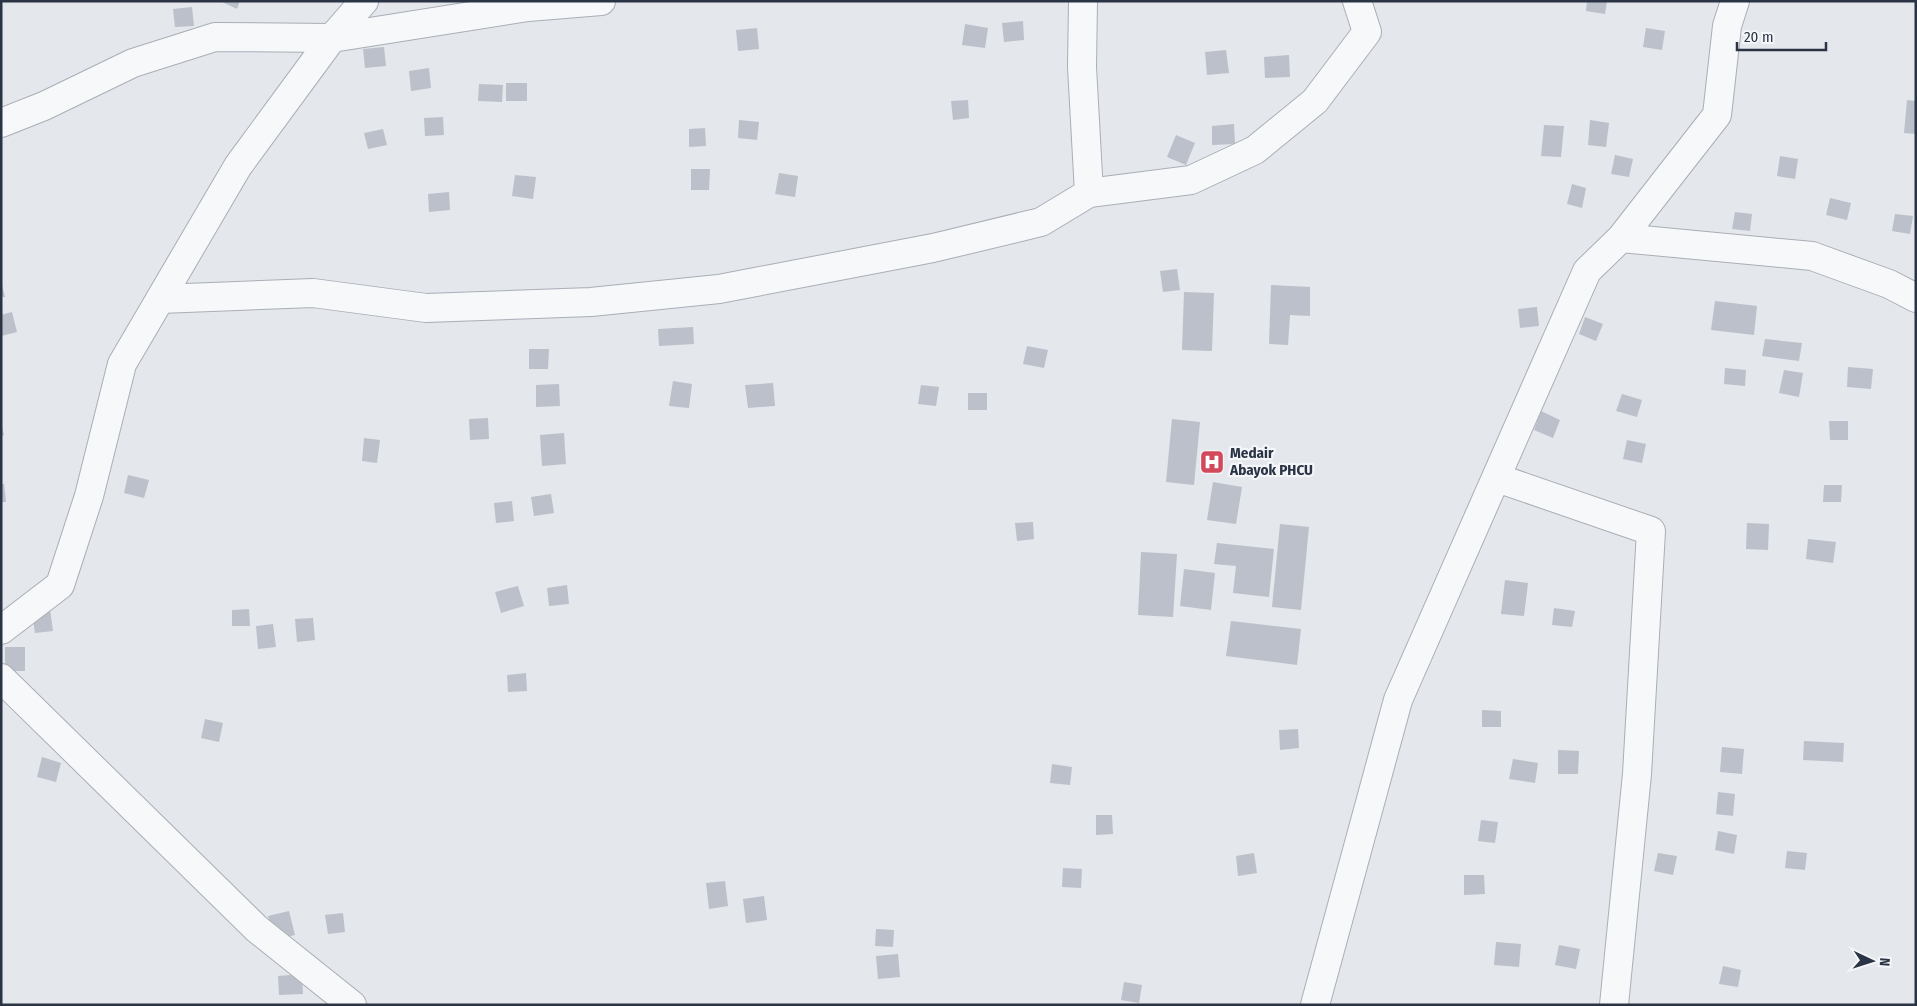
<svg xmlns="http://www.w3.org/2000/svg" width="1917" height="1006" font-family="'Fira Sans Condensed',sans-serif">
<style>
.building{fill:#bbc0ca}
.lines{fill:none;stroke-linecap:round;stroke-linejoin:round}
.minor-casing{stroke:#a9aeb7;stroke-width:30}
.minor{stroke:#f7f8fa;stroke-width:28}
.labels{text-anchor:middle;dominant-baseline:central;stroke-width:4.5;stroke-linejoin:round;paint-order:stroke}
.poi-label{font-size:15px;font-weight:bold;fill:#2b3445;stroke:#f4f6f9;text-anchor:start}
</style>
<rect width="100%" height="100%" fill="#e4e7ec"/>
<path class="building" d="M220,1H240L237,9Z
M1587,1H1607L1605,14L1586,11Z
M192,7L194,26L175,27L173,9Z
M1023,21L1024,40L1004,42L1002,23Z
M965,24L988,28L985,48L962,45Z
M757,28L759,49L738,51L736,30Z
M1646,28L1665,31L1662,50L1643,47Z
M384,47L386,66L365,68L363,49Z
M1226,50L1229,73L1207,75L1205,52Z
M1289,55L1290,77L1265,78L1264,57Z
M429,68L431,88L411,91L409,71Z
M506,83H527V101H506Z
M479,84L503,85L502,102L478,101Z
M968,100L969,118L953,120L951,101Z
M1907,100L1916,101V134L1904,133Z
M443,117L444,135L425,136L424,118Z
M739,120L759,122L757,140L738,138Z
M1590,120L1609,123L1606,147L1588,145Z
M1234,124L1235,144L1212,145V126Z
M1544,125L1564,126L1561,157L1541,156Z
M705,128L706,146L689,147V129Z
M383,129L387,145L368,149L364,133Z
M1176,135L1195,143L1186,165L1167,157Z
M1615,155L1633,159L1629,177L1611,174Z
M1780,156L1798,159L1795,179L1777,176Z
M691,169H710L709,190H691Z
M779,173L798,176L795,197L775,194Z
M515,175L536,177L533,199L512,196Z
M1572,184L1586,188L1582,208L1567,204Z
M449,192L450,210L429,212L428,194Z
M1830,198L1851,203L1847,220L1826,215Z
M1735,212L1752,214L1750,231L1732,229Z
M1895,214L1913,216L1910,234L1892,231Z
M1177,269L1180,290L1163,292L1160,271Z
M1,281L5,297H1Z
M1271,285L1310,287V316L1290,315L1288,345L1269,344Z
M1184,292L1214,293L1212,351L1182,350Z
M1715,301L1757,306L1754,335L1711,330Z
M1537,307L1539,326L1520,328L1518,309Z
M12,312L17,332L1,336V315Z
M1585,317L1603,324L1596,341L1579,334Z
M693,327L694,344L659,346L658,329Z
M1765,339L1802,343L1799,361L1762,356Z
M1027,346L1048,350L1044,368L1023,364Z
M529,349H549L548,369H529Z
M1848,367L1873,369L1871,389L1847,387Z
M1725,368L1746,370L1745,386L1724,384Z
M1784,370L1803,373L1799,397L1779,393Z
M673,381L692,384L689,408L669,406Z
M773,383L775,406L748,408L745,385Z
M559,384L560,406L536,407V385Z
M921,385L939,387L936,406L918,404Z
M968,393H987V410H968Z
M1622,394L1642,400L1637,417L1616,411Z
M1541,411L1560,420L1553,438L1534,430Z
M488,418L489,439L470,440L469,419Z
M1172,419L1200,422L1194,485L1166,482Z
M1829,421H1848V440H1830Z
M1,423L4,435L1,436Z
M564,433L566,464L542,466L540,435Z
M364,438L380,440L377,463L362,461Z
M1627,440L1646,444L1642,463L1623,459Z
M128,475L149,480L144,498L124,493Z
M1213,482L1242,487L1236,524L1207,520Z
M1,484H4L6,502H1Z
M1824,485H1842L1841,502H1823Z
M551,494L554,513L534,516L531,497Z
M512,501L514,521L496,523L494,503Z
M1033,522L1034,539L1017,541L1015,523Z
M1747,523L1769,524L1768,550L1746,549Z
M1280,524L1309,527L1301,610L1272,607Z
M1808,539L1836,542L1833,563L1806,559Z
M1217,543L1274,549L1269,597L1233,593L1236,566L1214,564Z
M1141,552L1177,554L1173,617L1138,615Z
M1184,569L1215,573L1211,610L1180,606Z
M1505,580L1528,583L1524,616L1501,614Z
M567,585L569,604L549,606L547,588Z
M518,586L524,606L501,613L495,592Z
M1554,608L1575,611L1572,627L1552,625Z
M50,609L53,631L35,633L32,612Z
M249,609L250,626H232V610Z
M313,618L315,640L297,642L295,619Z
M1231,621L1301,629L1297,665L1226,656Z
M273,624L276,647L258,649L256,626Z
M5,647H25V671H5Z
M526,673L527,691L508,692L507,675Z
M1482,710L1501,711V727H1482Z
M205,719L223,723L219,742L201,738Z
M1298,729L1299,748L1280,750L1279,730Z
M1804,741L1844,743L1843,762L1803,760Z
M1722,747L1744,749L1742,774L1720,772Z
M1558,750L1579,751L1578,774H1558Z
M42,757L61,763L56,782L37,777Z
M1513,759L1538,763L1535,783L1509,779Z
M1052,764L1072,767L1070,785L1050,783Z
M1718,792L1735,794L1733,816L1716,814Z
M1096,815H1112L1113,834L1096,835Z
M1481,820L1498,822L1495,843L1478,841Z
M1718,831L1737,835L1734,854L1715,850Z
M1787,851L1807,853L1805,870L1785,868Z
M1254,853L1257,873L1238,876L1236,856Z
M1658,853L1677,856L1673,875L1654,871Z
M1063,868L1082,869L1081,888L1062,887Z
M1464,875H1484L1485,894L1464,895Z
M725,881L728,906L709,909L706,883Z
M764,896L767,920L746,923L743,899Z
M289,911L295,935L274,940L268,916Z
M343,913L345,932L328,934L325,915Z
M876,929L894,930L893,947L875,946Z
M1496,942L1521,944L1519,967L1494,965Z
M1559,945L1580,949L1576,969L1555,965Z
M898,954L900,977L878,979L876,956Z
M1723,966L1741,970L1738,987L1719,984Z
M302,974L303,994L279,995L278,976Z
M1124,982L1142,985L1139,1003L1121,1000Z"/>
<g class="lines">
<defs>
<path id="minor" d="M1083,1L1082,67L1089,193
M1,123L44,106L133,63L215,37L332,38L528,7L601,1
M1621,238L1812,256L1889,284L1916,298
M160,299L313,293L426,308L591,302L719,289L933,248L1041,222L1089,193L1191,180L1255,150L1315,101L1367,32L1357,1
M1497,478L1651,531L1637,774L1614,1005
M1,630L60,585L89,496L122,364L238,166L332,38L364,1
M1,678L257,929L352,1005
M1315,1005L1398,700L1587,271L1621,238L1717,115L1727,26L1735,1"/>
</defs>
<use href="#minor" class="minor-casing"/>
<use href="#minor" class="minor"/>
</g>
<defs>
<symbol id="hospital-square" viewBox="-11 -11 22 22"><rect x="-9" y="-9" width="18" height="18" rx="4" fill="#d1495b" stroke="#f4f6f9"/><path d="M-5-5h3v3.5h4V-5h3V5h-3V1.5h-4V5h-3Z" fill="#fff"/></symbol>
</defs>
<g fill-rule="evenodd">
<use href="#hospital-square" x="1198" y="448" width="28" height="28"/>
</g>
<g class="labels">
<g class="poi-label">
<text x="1230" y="453">Medair<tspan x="1230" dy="17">Abayok PHCU</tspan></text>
</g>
</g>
<rect width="1917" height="1006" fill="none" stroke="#2b3445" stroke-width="5"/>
<g transform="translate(1872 961) rotate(94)" stroke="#f4f6f9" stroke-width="4" paint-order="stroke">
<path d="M0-4L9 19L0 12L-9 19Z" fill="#2b3445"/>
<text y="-8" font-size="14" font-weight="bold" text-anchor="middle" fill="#2b3445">N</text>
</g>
<path d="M1737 42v8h89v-8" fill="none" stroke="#2b3445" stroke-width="2.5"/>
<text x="1744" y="42" font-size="15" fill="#2b3445" stroke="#f4f6f9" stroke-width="4" paint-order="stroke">20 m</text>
</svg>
